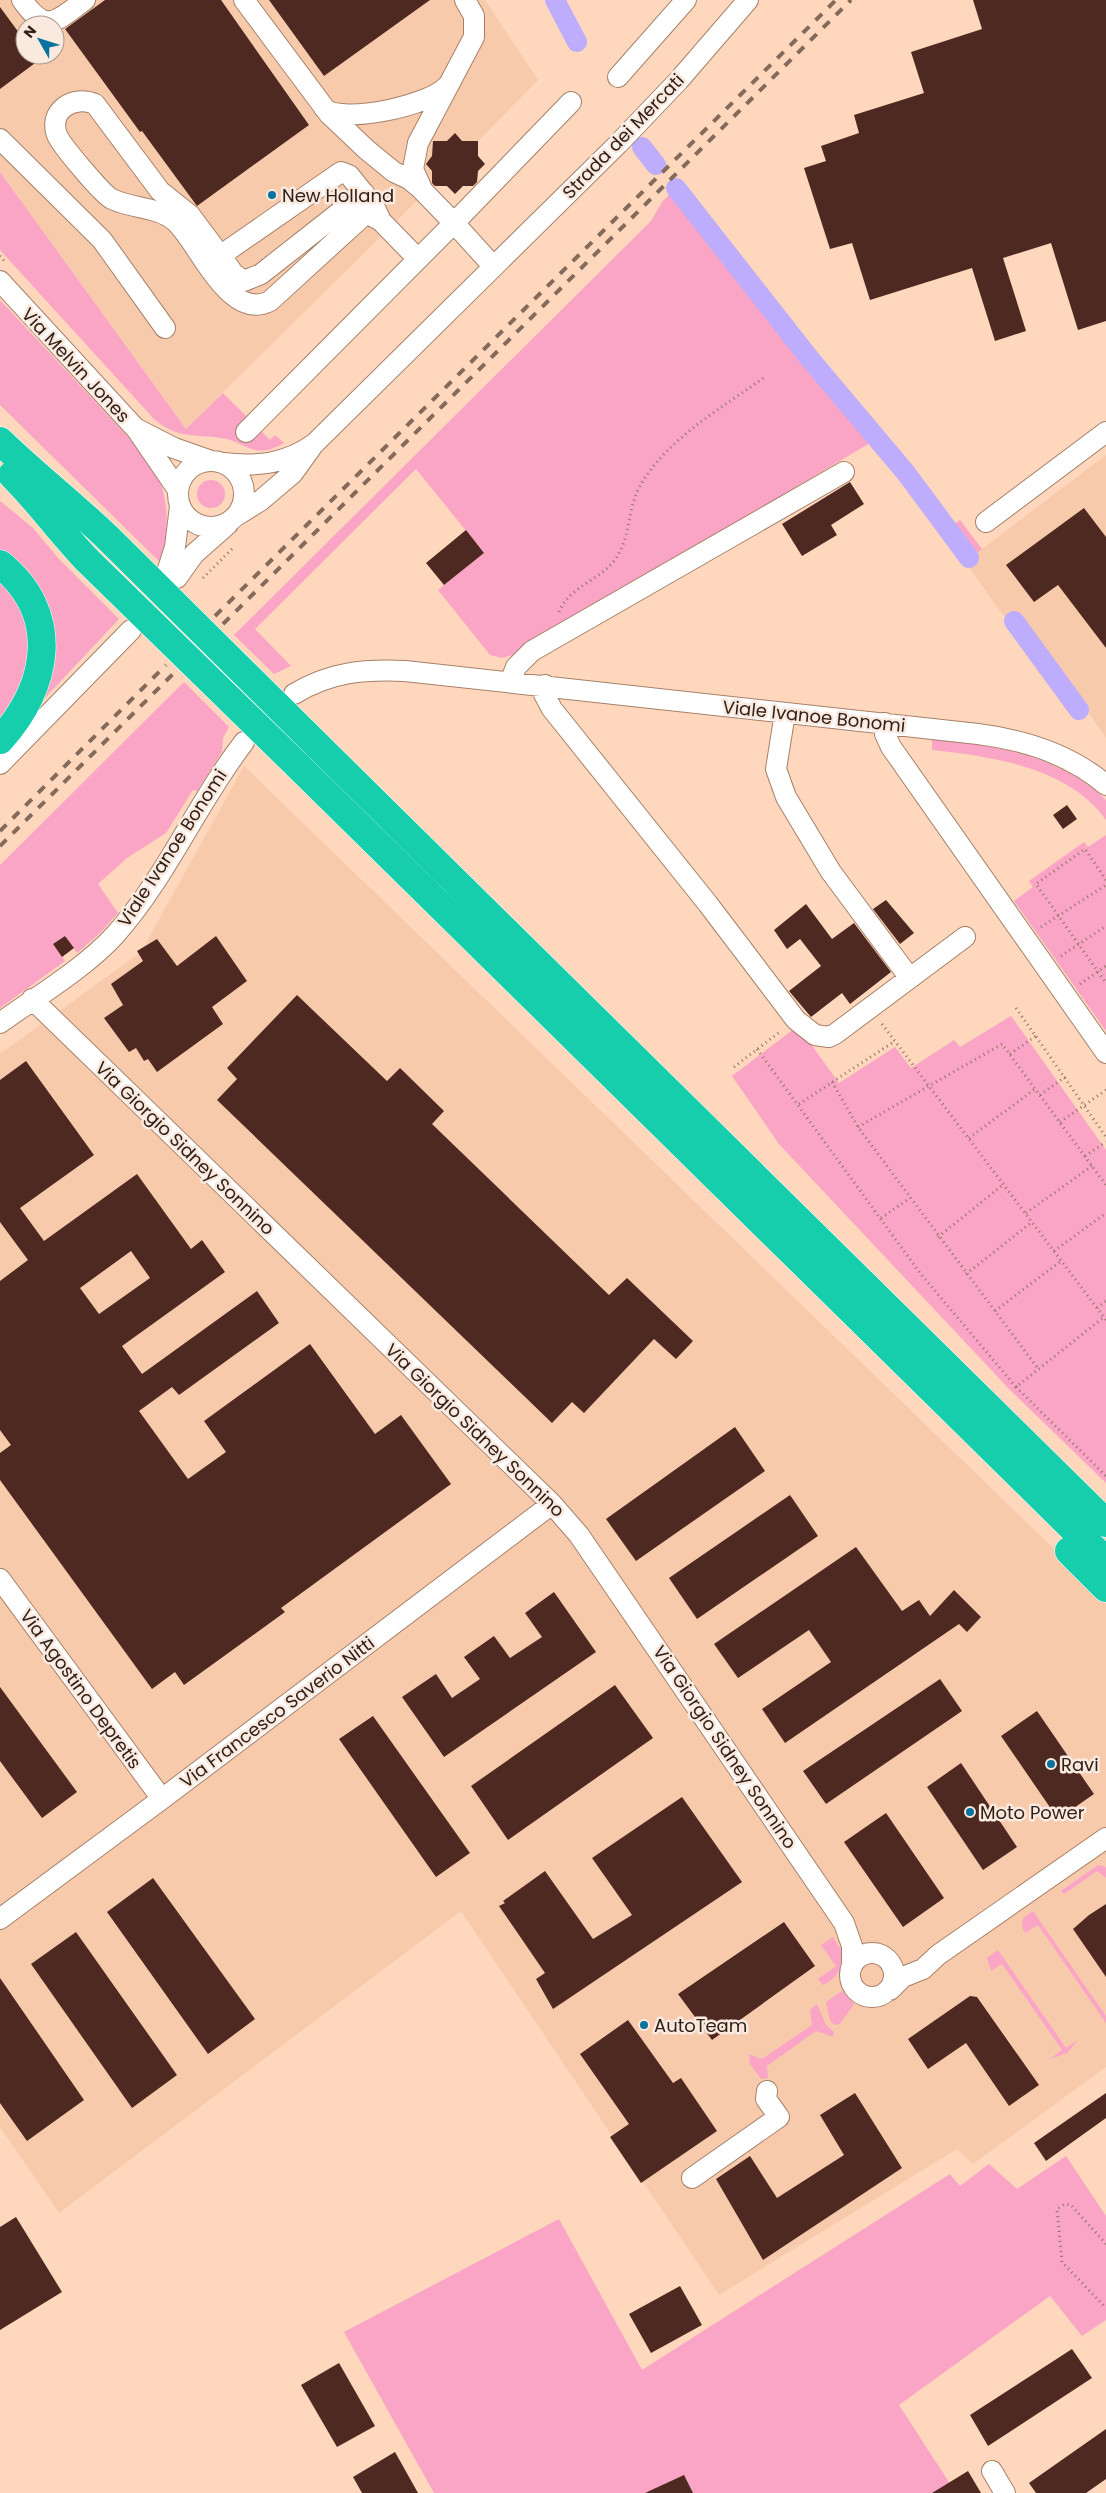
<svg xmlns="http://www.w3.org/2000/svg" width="1106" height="2493" font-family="Poppins,sans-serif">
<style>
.built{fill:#f8caac;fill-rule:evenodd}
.green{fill:#faa4c6}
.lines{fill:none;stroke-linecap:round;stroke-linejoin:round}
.canal{stroke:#beacfc;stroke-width:20}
.building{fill:#4e2921;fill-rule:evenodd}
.minor-casing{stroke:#a68169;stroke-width:22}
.highway-casing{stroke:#fff;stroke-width:29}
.path{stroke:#8e7463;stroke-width:3;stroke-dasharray:1 4;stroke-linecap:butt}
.minor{stroke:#fff;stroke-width:20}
.highway{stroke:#16ceab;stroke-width:28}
.rail{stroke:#836a5a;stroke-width:4;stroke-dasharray:9 9;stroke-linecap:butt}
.highway-bridge-casing{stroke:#fff;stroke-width:29;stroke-linecap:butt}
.highway-bridge{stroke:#16ceab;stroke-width:28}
.poi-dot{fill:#09739f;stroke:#fae9df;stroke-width:2}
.labels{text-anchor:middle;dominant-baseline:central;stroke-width:5;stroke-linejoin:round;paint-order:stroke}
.street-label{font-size:18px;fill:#302118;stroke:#fae9df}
.poi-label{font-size:18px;fill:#302118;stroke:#fae9df;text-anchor:start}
</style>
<rect width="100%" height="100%" fill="#ffd7bd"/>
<path class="built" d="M0,0H485L538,80L478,141V156L485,164L478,171L477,186H432L186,429L0,172ZM25,25H55V55H25Z
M1106,455V738L1084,706L1073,713L965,562Z
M244,766L1106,1599V2067L973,2164L957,2149L719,2295L461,1911L59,2213L0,2127V1054L141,952Z"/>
<path class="green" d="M0,172L186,429L223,393L270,440L275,435L284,443C253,461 248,442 221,438C194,434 177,439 154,419L0,250Z
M671,193L719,250L870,443L516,654L502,658L490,655L438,590L484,553L416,469L255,629L291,666L274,674L234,635L651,221L662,202Z
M0,300L146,456C171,490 169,524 162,564L0,405Z
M197 494a14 14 0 1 1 28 0a14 14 0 1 1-28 0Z
M0,501L33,528L58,558L119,619L43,700L42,699L47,684L9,557L0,550Z
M960,520L982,549L965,562L944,532Z
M0,577L25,612L33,659L0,724Z
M184,682L229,727L223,738L222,752L197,791L193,790L166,833L127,858L98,884L118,913L101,932L77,953L65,936L53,944L65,961L0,1008V865Z
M932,738C995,745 1059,755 1106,800V820C1070,768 991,756 932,750Z
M1106,835V1031L1014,901L1033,887L1029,881L1084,842L1088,847Z
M1011,1016L1106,1150V1483L1010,1390L779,1144L732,1076L794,1029L810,1043L839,1083L895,1047L911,1068L954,1040L960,1047Z
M1098,1865L1106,1867V1878L1097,1871L1064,1894L1061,1891Z
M1033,1911L1106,2016V2023L1038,1925L1025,1933L1022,1927L1023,1918Z
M833,1937L839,1947L843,1946C844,1963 840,1977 823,1985L818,1979L836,1966L821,1945Z
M998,1950L1066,2048L1078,2040L1067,2053L1050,2059L1062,2050L1002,1964L991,1971L987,1958Z
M842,1991L854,2004L840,2024L835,2025L830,2021L826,2002Z
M817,2004L826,2025L834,2032L833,2037L816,2031L767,2066L768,2078L761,2079L750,2064L749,2054L762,2059L812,2025L810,2010Z
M1066,2156L1106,2216V2320L1082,2336L1050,2296L899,2405L956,2493H434L344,2332L559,2219L642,2370L950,2174L960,2186L989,2164L1017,2189Z"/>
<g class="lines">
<path class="canal" d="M555,0L577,42
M642,147L656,165
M676,188L810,359L906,473L969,558
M1014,621L1079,710"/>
</g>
<path class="building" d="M105,0H221L309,125L197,206L142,131L140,132L65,29Z
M269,0H430L324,76Z
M973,0H1106V321L1078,330L1051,243L1003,258L1026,331L995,341L972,268L870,300L852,243L830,249L804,168L826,161L821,146L859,133L854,115L924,93L911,52L982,29Z
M0,7L25,41V55H46L0,89Z
M455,133L462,141H478V156L485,164L478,171L477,182L473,186H463L455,194L447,186H435L432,183V171L426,164L432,156L433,141H447Z
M850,482L864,504L831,525L837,535L802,556L782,524Z
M1084,508L1106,537V648L1058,585L1034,602L1006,565Z
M466,530L484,553L444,585L426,563Z
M1067,805L1077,819L1063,829L1053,815Z
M886,900L914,933L900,944L873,909Z
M806,904L832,939L854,923L891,972L850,1004L842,993L811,1017L789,991L821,966L800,939L787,949L774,930Z
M65,936L74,948L62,957L53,944Z
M216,936L247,981L212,1007L223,1024L157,1072L148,1059L144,1061L136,1048L129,1052L104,1018L123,1005L111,984L143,961L137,951L157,939L177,966Z
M297,995L387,1081L400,1068L444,1111L432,1124L609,1295L627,1278L693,1341L676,1359L654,1339L584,1413L572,1402L552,1423L217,1100L237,1079L227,1068Z
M26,1061L94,1155L20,1208L44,1241L137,1174L191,1249L202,1240L225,1272L122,1346L142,1374L257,1291L279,1323L179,1395L172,1387L139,1411L188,1479L226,1452L204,1421L310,1344L375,1434L401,1415L451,1484L281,1608L285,1612L184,1685L175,1672L152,1689L0,1480V1453L11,1445L0,1430V1281L28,1260L0,1222V1080ZM131,1251L150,1278L99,1314L80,1288Z
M735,1427L765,1471L636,1561L606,1519Z
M790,1495L818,1536L697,1619L669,1578Z
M856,1547L902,1611L919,1600L930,1616L954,1590L981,1617L967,1632L959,1624L785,1743L762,1709L831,1662L809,1630L738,1678L714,1644Z
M554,1592L596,1652L444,1757L402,1697L436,1674L452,1698L480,1679L464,1657L494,1636L510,1658L542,1637L525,1613Z
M940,1679L962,1711L826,1804L803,1771Z
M615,1685L653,1738L508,1840L471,1786Z
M0,1687L77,1792L42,1818L0,1761Z
M1037,1711L1094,1794L1058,1819L1001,1736Z
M373,1716L470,1853L436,1877L339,1739Z
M961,1763L1017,1847L983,1870L927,1787Z
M682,1797L742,1882L553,2009L536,1979L545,1973L499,1906L505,1903L503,1901L545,1871L593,1939L632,1915L592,1858Z
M886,1813L944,1898L903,1927L844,1842Z
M153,1878L255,2019L208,2054L107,1912Z
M1106,1904V1977L1073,1929L1089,1915Z
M784,1922L815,1966L712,2040L678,1994Z
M76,1932L177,2075L132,2108L31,1964Z
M0,1978L84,2100L27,2141L0,2103Z
M970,1996L977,1997L1039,2085L1009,2106L966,2043L928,2069L908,2039Z
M628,2020L673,2083L681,2078L717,2131L641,2183L610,2137L629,2124L580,2054Z
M855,2093L902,2168L763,2260L716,2179L750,2156L777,2198L844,2155L820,2115Z
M1106,2093V2118L1046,2161L1034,2143Z
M16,2217L62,2292L0,2330V2227Z
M680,2286L702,2325L651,2353L629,2314Z
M1072,2349L1092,2378L988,2446L970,2415Z
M339,2363L375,2426L337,2447L301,2385Z
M1106,2429V2479L1086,2493H1036L1029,2483Z
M395,2452L418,2493H362L353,2477Z
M968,2471L981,2493H932Z
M684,2475L693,2493H645Z"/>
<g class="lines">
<defs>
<path id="minor" d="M22,0C47,35 56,21 85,0
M244,0L329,114L367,150L394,172L409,179L420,188L454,223L246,432
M618,77L686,0
M324,108C342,125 431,105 447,86
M0,139L102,240L165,328
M422,189L413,169L418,143L474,37V16L465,0
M364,193L261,274L244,281L234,274L190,215L160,191L95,104C74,95 48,110 57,135C61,145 103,195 112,199C132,209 158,206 176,222C200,245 229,322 270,301L374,206
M370,215L381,221L418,259
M214,248L219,252L227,251L341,172L349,175L374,206L381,221
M493,266L454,223L571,102
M0,281L137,430L178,490
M135,428L174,448L211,461
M178 494a33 33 0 1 1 66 0a33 33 0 1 1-66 0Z
M223,463C257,467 286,464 314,444L618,144L679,80L748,0
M236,516L260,501L293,473L311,448
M986,522L1106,432
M168,569L175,547L180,506
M177,578L194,554L228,524
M510,682L516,667L532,651L844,472
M545,685L544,694L552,709L708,904L796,1020L815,1035L829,1037L835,1034L965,937
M294,694C330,672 364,669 405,671L978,734C1025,740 1070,754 1106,785
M785,713L776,769L786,797L831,872L909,977
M885,723V734L891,747L1106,1053
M0,764L131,630
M32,999L552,1504L579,1535L844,1923L852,1946V1966
M0,1023C36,997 85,968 115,935C166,878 197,803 244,742
M0,1579L162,1799
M0,1919L162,1799L552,1504
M850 1975a22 22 0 1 1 44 0a22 22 0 1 1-44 0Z
M890,1990L903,1977L923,1969L938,1955L1106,1838
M692,2178L779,2117L766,2099L767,2091
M992,2471L1005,2493"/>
<path id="highway" d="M0,441C35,475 74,505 109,539
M12,475C39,502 61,533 88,561
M0,564C62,614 49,686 0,740
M317,745L1106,1523
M297,765L1106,1561
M1069,1551L1106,1588"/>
</defs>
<use href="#minor" class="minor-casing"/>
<use href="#highway" class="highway-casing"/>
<path class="path" d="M0,256L6,263
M203,578L232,549
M559,612C569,587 598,581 614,561C631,539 627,509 640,486C667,438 724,407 766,376
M1106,880L1085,849L1036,884L1106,983
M1041,927L1106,885
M1061,956L1106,926
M1080,984L1106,966
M1016,1008L1106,1137
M882,1024L1106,1320
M757,1049L920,1273L1016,1387L1104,1317
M1010,1054L1036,1036
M734,1067L781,1031
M832,1082L858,1127L1039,1370
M1040,1095L1065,1077
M799,1104L895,1041
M1060,1122L1106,1090
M858,1127L1002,1044L1106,1185
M969,1138L1035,1089
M1085,1156L1106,1142
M1026,1213L1092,1166
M881,1218L910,1198
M938,1237L1004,1184
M1054,1251L1106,1213
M966,1274L1032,1222
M1097,1308L1106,1301
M995,1311L1061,1261
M1016,1387L1106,1476
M1106,2244L1071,2205L1065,2204L1057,2209L1062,2262L1106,2308"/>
<use href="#minor" class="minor"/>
<use href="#highway" class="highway"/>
<path class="rail" d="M215,616L836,0
M223,624L851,0
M0,831L166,665
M0,846L174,673"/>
<defs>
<path id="highway-bridge" d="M109,539L317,745
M88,561L297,765"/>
</defs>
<use href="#highway-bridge" class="highway-bridge-casing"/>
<use href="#highway-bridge" class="highway-bridge"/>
</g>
<g class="poi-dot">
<circle cx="272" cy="195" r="5"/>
<circle cx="1051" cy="1764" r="5"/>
<circle cx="970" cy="1812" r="5"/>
<circle cx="644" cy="2025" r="5"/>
</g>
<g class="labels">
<g class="street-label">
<text transform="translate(623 136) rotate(-46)">Strada dei Mercati</text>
<text transform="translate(76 365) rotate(47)">Via Melvin Jones</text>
<text transform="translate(814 716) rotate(6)">Viale Ivanoe Bonomi</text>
<text transform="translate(172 848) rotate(-57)">Viale Ivanoe Bonomi</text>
<text transform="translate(185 1148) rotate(44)">Via Giorgio Sidney Sonnino</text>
<text transform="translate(475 1430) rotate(44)">Via Giorgio Sidney Sonnino</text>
<text transform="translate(81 1689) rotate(54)">Via Agostino Depretis</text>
<text transform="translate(277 1712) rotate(-37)">Via Francesco Saverio Nitti</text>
<text transform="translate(725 1747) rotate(56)">Via Giorgio Sidney Sonnino</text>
</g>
<g class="poi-label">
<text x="282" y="195">New Holland</text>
<text x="1061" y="1764">Ravi</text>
<text x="980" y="1812">Moto Power</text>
<text x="654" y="2025">AutoTeam</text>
</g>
</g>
<g transform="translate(40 40) rotate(309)"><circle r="24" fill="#fae9df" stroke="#a9998f"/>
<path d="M0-4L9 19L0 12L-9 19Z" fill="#09739f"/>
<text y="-8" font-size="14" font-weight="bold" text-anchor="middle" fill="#302118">N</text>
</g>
</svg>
